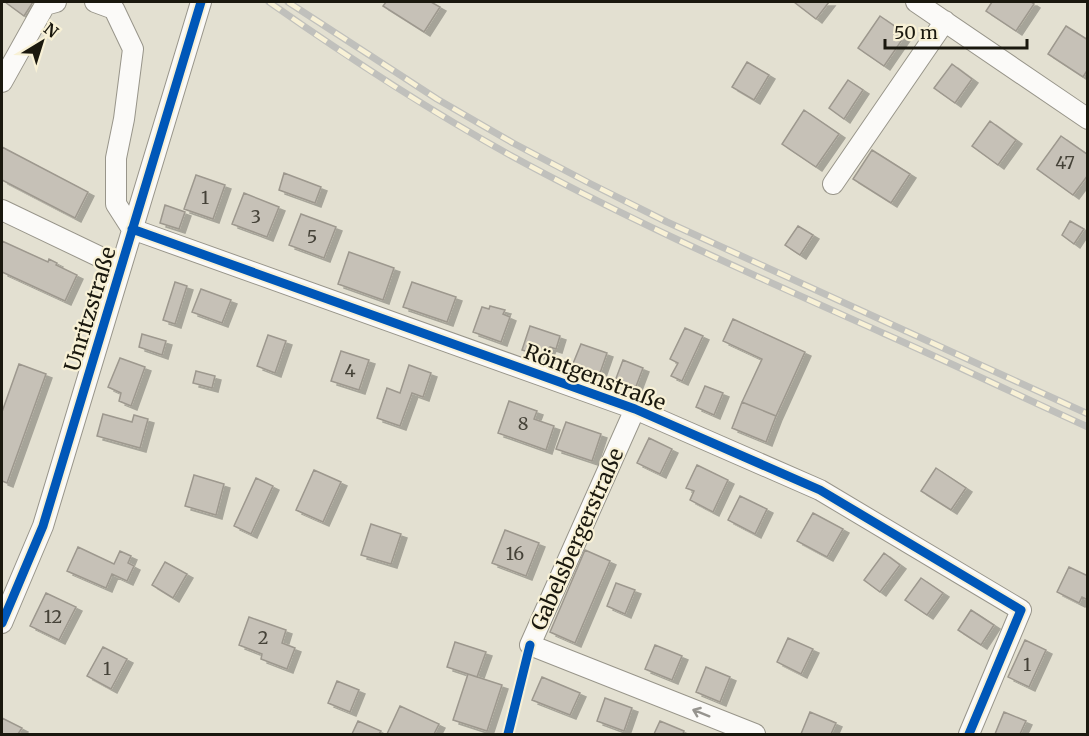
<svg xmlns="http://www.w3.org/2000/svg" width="1089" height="736" font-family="Merriweather,serif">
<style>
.building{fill:#c6c1b7;stroke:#9d988e;stroke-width:1.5;filter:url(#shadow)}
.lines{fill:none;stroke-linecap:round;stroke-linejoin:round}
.minor-casing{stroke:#98958a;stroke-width:22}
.minor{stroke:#fbfaf8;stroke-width:20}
.rail-casing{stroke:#c0c0bc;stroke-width:7}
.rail{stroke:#f8f1d6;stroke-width:4.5;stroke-dasharray:14;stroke-linecap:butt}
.cycleway-casing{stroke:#f8f1d6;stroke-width:13}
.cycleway{stroke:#0057b8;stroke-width:9}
.oneway{stroke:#96948f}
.labels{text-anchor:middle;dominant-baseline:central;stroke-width:4.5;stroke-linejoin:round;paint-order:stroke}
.number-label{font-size:18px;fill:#454238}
.street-label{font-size:21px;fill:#1a180e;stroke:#f8f1d6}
</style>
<defs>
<filter id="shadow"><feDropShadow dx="6" dy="4" stdDeviation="0" flood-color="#0004"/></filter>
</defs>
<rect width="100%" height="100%" fill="#e3e0d1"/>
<path class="building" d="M5,2H33L24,16Z
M386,2H431L440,7L424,32L383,6Z
M794,2H829L816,19Z
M992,2H1031L1034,4L1016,31L986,11Z
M880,16L906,34L884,66L858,48Z
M1066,26L1088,40V69L1083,77L1048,54Z
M747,62L769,75L754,100L732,87Z
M952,64L972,79L955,103L934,88Z
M848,80L863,90L844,119L829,108Z
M804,110L839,134L816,167L782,144Z
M990,121L1016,140L998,165L972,146Z
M1061,136L1088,155V175L1073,195L1037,169Z
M2,147L88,192L75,218L2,180Z
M872,150L910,174L891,203L853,179Z
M284,173L321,187L315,203L279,190Z
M196,175L225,185L213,219L184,209Z
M244,193L279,207L267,237L232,224Z
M165,205L185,212L179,229L160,223Z
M301,214L336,227L324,258L289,245Z
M1070,221L1084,229L1074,244L1062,235Z
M798,226L813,235L800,255L785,245Z
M2,241L48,262L49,259L57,263L56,265L77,275L65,301L2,272Z
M349,252L394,268L383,300L338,284Z
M175,282L187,286L175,324L163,320Z
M412,282L456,297L447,322L403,307Z
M201,289L231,300L222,323L192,312Z
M490,306L505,310L503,314L510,317L501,342L473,332L482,307L489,309Z
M733,319L805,352L776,416L742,402L762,359L723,341Z
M530,326L560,336L556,349L550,347L546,357L522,350Z
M685,328L703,336L682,381L671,376L678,363L670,359Z
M142,334L166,341L162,355L139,347Z
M268,335L286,341L275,373L257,366Z
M581,344L607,353L599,376L572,366Z
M341,351L369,360L359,390L331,381Z
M120,358L145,367L131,406L119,401L121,393L108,387Z
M623,360L643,368L635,389L615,381Z
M19,364L46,374L7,483L2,481V412Z
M409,365L431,373L423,397L412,393L400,426L377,418L387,388L400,393Z
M196,371L215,376L212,388L193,383Z
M705,386L723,393L714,415L696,407Z
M509,401L537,411L534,419L554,426L546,450L498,433Z
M742,402L776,416L766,442L732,428Z
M103,414L132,422L134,415L148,419L140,448L97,436Z
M566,422L601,434L592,461L556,449Z
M649,438L672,449L660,474L637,463Z
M697,465L728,480L713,512L690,500L694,491L686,488Z
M936,468L966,488L951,510L921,491Z
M314,470L341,482L323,522L296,510Z
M194,475L224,484L216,515L185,506Z
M256,478L273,486L251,534L234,526Z
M740,496L767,509L755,534L728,520Z
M813,513L843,529L827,557L797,541Z
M371,524L401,534L391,564L361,555Z
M505,530L539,543L526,576L492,563Z
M78,547L114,564L120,551L131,556L128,563L134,566L127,581L112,574L106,588L67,571Z
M585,550L610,561L575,643L550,632Z
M884,553L900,565L880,592L864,580Z
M165,562L187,574L173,598L152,585Z
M1069,567L1088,576V600L1082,597L1079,603L1057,592Z
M921,578L943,593L927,615L905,600Z
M616,583L635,590L625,614L607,606Z
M46,593L76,607L59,640L30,626Z
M971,610L994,625L981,645L958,630Z
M249,617L286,630L282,643L295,648L287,669L261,659L262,654L239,645Z
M788,638L813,649L801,674L777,662Z
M1025,640L1046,650L1029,687L1008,677Z
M455,642L486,652L477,677L447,667Z
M655,645L682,656L672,680L645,669Z
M103,647L127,659L111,689L87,676Z
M706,667L730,677L720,702L696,692Z
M468,674L502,685L487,731L453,720Z
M542,677L580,693L570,715L532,700Z
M337,681L359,690L350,712L328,703Z
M605,698L632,708L624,731L597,721Z
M400,706L439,724L434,734H387Z
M810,712L836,723L831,734H801Z
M1004,712L1026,721L1020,734H995Z
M2,718L22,728L18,734H2Z
M358,721L381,731L379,734H352Z
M660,721L684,731L683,734H654Z"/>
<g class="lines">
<defs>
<path id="minor" d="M95,2L114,9L133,49L124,119L116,158V204L132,229
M916,2L1088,119
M2,82L45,5L56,2
M833,184L945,21
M2,210L121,267
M132,229L635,409L820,490L1021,610L969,734
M635,409L530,645L755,734
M2,623L43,526L201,2"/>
</defs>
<use href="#minor" class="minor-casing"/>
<use href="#minor" class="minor"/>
<defs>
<path id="rail" d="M269,2C346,56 425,108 508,154C630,221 758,277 885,334C953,364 1020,396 1088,427
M288,2L437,99L513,143L591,184L667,222L1088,414"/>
</defs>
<use href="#rail" class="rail-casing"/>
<use href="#rail" class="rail"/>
<defs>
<path id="cycleway" d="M132,229L635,409L820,490L1021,610L969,734
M2,623L43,526L201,2
M508,734L530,645"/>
</defs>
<use href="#cycleway" class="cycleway-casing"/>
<use href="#cycleway" class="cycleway"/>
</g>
<defs><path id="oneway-shaft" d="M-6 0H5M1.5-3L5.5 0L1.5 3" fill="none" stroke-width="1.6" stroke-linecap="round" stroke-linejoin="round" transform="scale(1.5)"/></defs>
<use class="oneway" href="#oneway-shaft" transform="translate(701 713) rotate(-158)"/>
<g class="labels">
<g class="number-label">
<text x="1065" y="162">47</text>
<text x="205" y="197">1</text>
<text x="256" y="216">3</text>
<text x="312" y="236">5</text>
<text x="350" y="370">4</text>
<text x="523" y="423">8</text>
<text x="515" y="553">16</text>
<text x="53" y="616">12</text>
<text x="263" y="637">2</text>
<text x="1027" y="664">1</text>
<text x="107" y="668">1</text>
</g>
<g class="street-label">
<text transform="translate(90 309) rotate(-73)">Unritzstraße</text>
<text transform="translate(595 377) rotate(21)">Röntgenstraße</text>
<text transform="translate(577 539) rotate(-66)">Gabelsbergerstraße</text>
</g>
</g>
<rect width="1089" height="736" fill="none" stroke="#1a180e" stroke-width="6"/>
<g transform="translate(42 42) rotate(38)" stroke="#f8f1d6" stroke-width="4.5" paint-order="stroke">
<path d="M0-4.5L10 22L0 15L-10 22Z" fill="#1a180e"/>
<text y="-9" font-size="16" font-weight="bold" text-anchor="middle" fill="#1a180e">N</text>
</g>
<path d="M885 39v9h142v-9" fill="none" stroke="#1a180e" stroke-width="3"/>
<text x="894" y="39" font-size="18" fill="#1a180e" stroke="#f8f1d6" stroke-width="4.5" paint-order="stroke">50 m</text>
</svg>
